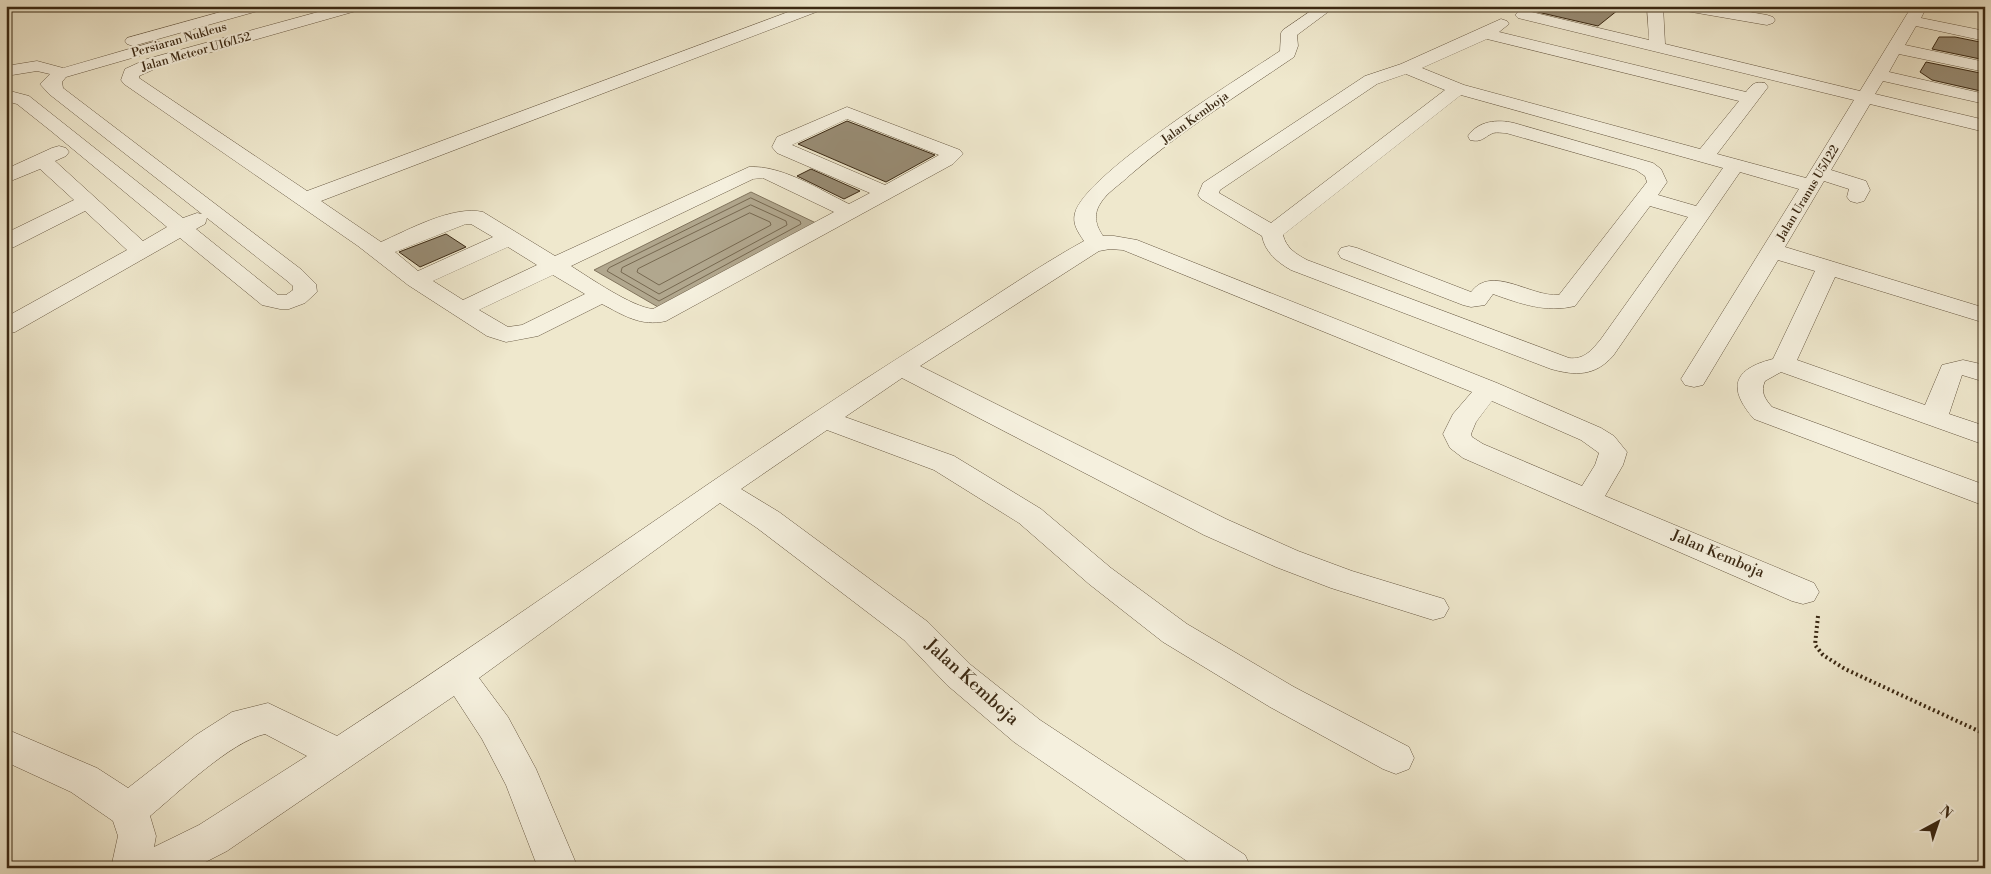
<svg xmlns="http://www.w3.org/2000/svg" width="1991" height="874" font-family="'Libre Bodoni',serif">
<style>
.water{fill:#b1a78e;stroke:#81745d}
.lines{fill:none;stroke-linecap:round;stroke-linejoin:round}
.shore{stroke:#766850;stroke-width:1}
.building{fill:#988c74;stroke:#3a2813}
.minor-casing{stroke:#675842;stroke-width:1}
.path{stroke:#3a2813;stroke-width:4;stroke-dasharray:2 3;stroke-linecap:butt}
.minor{fill:#f5f0de;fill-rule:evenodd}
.labels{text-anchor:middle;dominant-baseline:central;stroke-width:4;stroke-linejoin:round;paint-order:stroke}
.far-street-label{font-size:12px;fill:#3a2813;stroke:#f5f0de}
.street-label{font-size:15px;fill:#3a2813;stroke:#f5f0de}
.near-street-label{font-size:18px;fill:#3a2813;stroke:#f5f0de}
</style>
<rect width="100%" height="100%" fill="#efe8cd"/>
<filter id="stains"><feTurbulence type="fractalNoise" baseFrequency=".004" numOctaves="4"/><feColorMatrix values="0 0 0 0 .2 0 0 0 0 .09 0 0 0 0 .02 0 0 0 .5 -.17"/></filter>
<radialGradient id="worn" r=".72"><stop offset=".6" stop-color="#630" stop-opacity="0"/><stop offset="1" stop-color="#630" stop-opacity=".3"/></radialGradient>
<path class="water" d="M751,192L816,223L658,307L594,270Z"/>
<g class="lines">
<path class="shore" d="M751,198L800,221L801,224L659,301L607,271L609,268Z
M751,205L786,221L787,225L659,294L621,272L622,268Z
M750,213L770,222L771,225L659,285L637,272L638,269Z"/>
</g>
<path class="building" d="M1534,6H1623L1598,26L1533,11Z
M1939,37H1955L1985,43V60L1932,49Z
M1926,62L1985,74V92L1932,80L1920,72Z
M847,121L935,155L886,182L798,144Z
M811,169L860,191L844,199L797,176Z
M446,234L466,247L420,267L399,252Z"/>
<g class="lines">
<defs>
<path id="minor" d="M242,6H267L265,9L133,46L127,44L125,41L127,38Z
M340,6H365L363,9L159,67L139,76V78L307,191L804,6H826L824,9L321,201L381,242C408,230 453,205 483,212L555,256L749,167C782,165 820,190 849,204L870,193L777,153L772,147L777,137L847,107L960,150L963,154L953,164L666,321C641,327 623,315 602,304L538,336L506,342L487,336L408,285L358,246L124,84L121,80L125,69L147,59ZM847,119L939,155L885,185L792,145ZM763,178L834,212L653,309C632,307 590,278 571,266L753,179ZM466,224H471L493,237L418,271L395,252ZM508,247L537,265L463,300L433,281ZM553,275L585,294L522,325L508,327L479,310Z
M1318,6H1336L1297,35L1298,46L1294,57C1238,95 1181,131 1130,175C1121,184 1106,193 1100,204C1093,215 1096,226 1103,236H1114L1137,240L1497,383L1601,428L1614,436L1627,452L1623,465L1605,496L1814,583L1819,592L1814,601L1803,604L1792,601L1463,458L1450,448L1443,434L1453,414L1472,392L1123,250L1110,249L1099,251L920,366L1226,519L1298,551L1352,571L1444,599L1449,608L1444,617L1433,620L1331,588L1276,567L1204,535L902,378L845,417L954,456L1041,509L1111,568L1187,624L1294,687L1409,747L1414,758L1409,769L1396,774L1383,769L1270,707L1163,642L1089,584L1019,523L934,470L827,430L741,489L779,512L928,622L971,665L1040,720L1245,855L1251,868H1197L1014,742L947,685L904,640L757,528L720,503L479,678L508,717L536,769L578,868H538L506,785L482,739L454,696L227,851L194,868H111L118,836L113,821L71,792L6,762V729L97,768L128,788L196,735L232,712L268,703L337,736C540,604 735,460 939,332C987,302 1035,268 1084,241C1078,232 1072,224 1075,213C1085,174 1241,77 1280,51L1281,33L1283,30ZM1492,401L1581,440L1599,453L1595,465L1582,486L1483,444L1472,437L1471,434L1476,422ZM265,734L307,756L199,825L154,847L156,836L150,816C179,792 230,742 265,734Z
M1647,6H1663L1665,44L1860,91L1912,6H1927L1921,18L1985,31V41L1916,26L1905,45L1985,62V72L1899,54L1889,72L1985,94V104L1883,81L1875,94L1985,120V132L1870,104L1831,170L1866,181L1870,190L1864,201L1857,203L1850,201L1847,197L1849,189L1824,181L1785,247L1985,308V323L1835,277L1797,360L1925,405L1942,365L1963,360L1985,365V382L1962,375L1949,414L1985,426V445L1781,372L1765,381C1760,392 1765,399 1772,407L1985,485V506L1754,419C1727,388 1733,369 1773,359L1815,271L1778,260L1703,385L1694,387L1685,385L1681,379L1799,189L1740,172L1613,356C1595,376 1576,376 1551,369L1291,270C1277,262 1265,252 1262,236L1201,199L1198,195L1203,183L1365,76L1401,64L1501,19L1507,21L1509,24L1499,32L1746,92C1752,84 1755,81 1765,83L1768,87L1717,154L1806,178L1854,100L1518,18L1515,15L1518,12L1523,10L1649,40ZM1487,39L1739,101L1700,149L1464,85L1422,68ZM1406,74L1445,90L1271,223L1219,193L1220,190L1377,84ZM1461,95L1723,168L1696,206L1658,195L1667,182L1661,169L1653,163L1514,123C1497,119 1478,121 1468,136L1470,140C1482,143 1484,137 1493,133C1497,132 1502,133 1506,133L1636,170L1645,176L1647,182L1559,295C1530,297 1492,264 1471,292L1357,248L1349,246L1341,248L1338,253L1341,258L1463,305L1471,307L1485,305L1493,294C1521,304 1546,313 1575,306L1650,206L1688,217L1601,339C1592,350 1584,360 1569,358L1307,260C1296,254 1286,248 1283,235Z
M1679,6H1714L1767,15L1773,17L1775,20L1773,23L1767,25L1686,11L1681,9Z
M157,41L163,43L165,46L163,49L66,77L62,82L63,88L302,270L316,284L317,292L305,303L289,309H280L262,305L180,238L15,332L6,334V317L127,250L85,211L14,247L6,249V233L74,200L40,169L6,183V169L52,148L59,146L66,148L69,152L66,156L55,161L143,241L167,227L51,131L17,104L6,101V92L10,91L29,96L183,218L197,213L202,214L49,94L40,84L50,74L37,71L6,76V66L37,61L63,68ZM207,218L286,280L293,286V290L286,295H278L196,229L205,224Z"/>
</defs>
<use href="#minor" class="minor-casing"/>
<path class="path" d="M1818,616L1815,645L1823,655L1845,669L1985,734"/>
<use href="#minor" class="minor"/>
</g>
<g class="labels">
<g class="far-street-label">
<text transform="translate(179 40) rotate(-16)">Persiaran Nukleus</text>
<text transform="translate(196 52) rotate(-16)">Jalan Meteor U16/152</text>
<text transform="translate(1195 118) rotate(-36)">Jalan Kemboja</text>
<text transform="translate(1808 193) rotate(-59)">Jalan Uranus U5/122</text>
</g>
<g class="street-label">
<text transform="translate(1718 554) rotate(23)">Jalan Kemboja</text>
</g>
<g class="near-street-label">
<text transform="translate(972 682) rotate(42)">Jalan Kemboja</text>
</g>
</g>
<rect width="1991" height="874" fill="none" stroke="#efe8cd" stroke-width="25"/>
<rect x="8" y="8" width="1976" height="859" fill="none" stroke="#3a2813" stroke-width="2.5"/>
<rect x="12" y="12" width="1966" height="849" fill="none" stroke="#3a2813"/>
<g transform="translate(1938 822) rotate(40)" stroke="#f5f0de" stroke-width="4" paint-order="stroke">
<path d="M0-4L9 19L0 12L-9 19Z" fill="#3a2813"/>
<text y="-8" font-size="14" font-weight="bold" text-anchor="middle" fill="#3a2813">N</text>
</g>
<rect width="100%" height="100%" filter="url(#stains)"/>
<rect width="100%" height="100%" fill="url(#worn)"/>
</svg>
